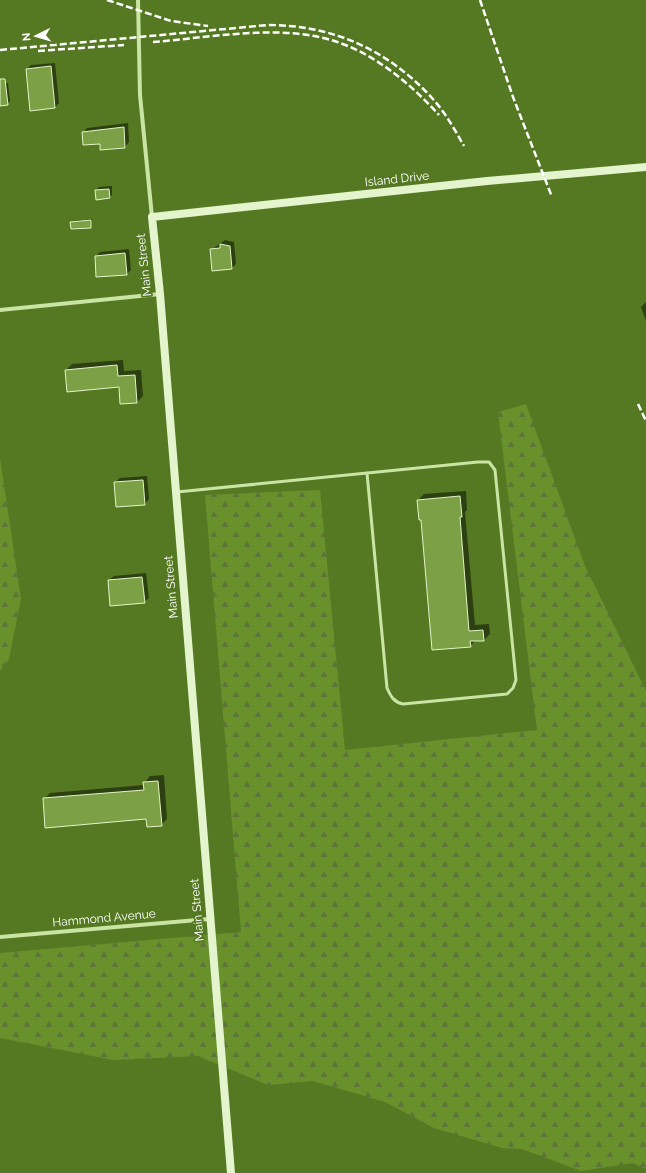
<svg xmlns="http://www.w3.org/2000/svg" width="646" height="1173" font-family="Raleway,sans-serif">
<style>
.forest{fill:url(#forest-firs)}
.shadow{fill:#0007}
.building{fill:#7ca046;stroke:#e2f4c6}
.lines{fill:none;stroke-linecap:round;stroke-linejoin:round}
.lane{stroke:#cae4a3;stroke-width:3}
.street{stroke:#cae4a3;stroke-width:4}
.secondary{stroke:#e4f4cd;stroke-width:8}
.rail{stroke:#fff;stroke-width:2.5;stroke-dasharray:7 3;stroke-linecap:butt}
.labels{text-anchor:middle;dominant-baseline:central;stroke-width:3.5;stroke-linejoin:round;paint-order:stroke}
.street-label{font-size:12px;fill:#fff;stroke:#557922}
</style>
<defs>
<pattern id="forest-firs" width="22" height="20" patternUnits="userSpaceOnUse"><rect width="22" height="20" fill="#68912c"/><path d="M5 1l3.5 6h-7zM16 11l3.5 6h-7z" fill="#5d7539"/></pattern>
</defs>
<rect width="100%" height="100%" fill="#557922"/>
<path class="forest" d="M526,404L585,566L646,691V1169L633,1163L581,1171L522,1149L502,1148L434,1128L385,1102L313,1081L268,1085L198,1056L113,1060L0,1038V953L241,932L205,495L320,490L345,750L537,730L498,412Z
M0,458L21,599L9,659L0,671Z"/>
<path class="shadow" d="M55,63L59,103L55,107L27,69L31,65Z
M8,83L10,101L7,104L0,102V85Z
M128,123L129,142L125,147L101,149V143L83,133L87,128Z
M112,186V195L110,198L96,190L99,187Z
M92,219L91,227L71,222L72,221Z
M225,240L234,242L236,264L231,269L211,250Z
M129,249L131,270L127,274L96,256L100,252Z
M646,302V321L641,307Z
M123,360L124,371L141,370L143,396L137,402L121,403L120,386L66,370L72,364Z
M147,476L149,499L145,504L117,506L115,482L120,478Z
M466,491L467,510L465,512L475,625L489,624L490,634L484,640H476L470,646L422,519L418,500L424,494Z
M146,573L149,598L144,602L109,580L114,576Z
M164,775L167,819L161,825L147,818L44,799L50,793L144,785V783L150,776Z"/>
<path class="building" d="M51,66L55,108L30,111L26,69Z
M0,79H5L8,105L0,106Z
M124,127L125,148L100,150V144L83,145L82,132Z
M109,189L110,198L96,200L95,190Z
M91,220V228L71,229L70,222Z
M220,244L230,246L232,269L212,271L210,249L220,248Z
M125,253L127,275L96,277L95,256Z
M117,365L118,376L135,375L137,403L120,404L119,387L67,392L65,370Z
M143,480L145,505L116,507L114,482Z
M460,496L462,517H460L469,631L483,630L484,641H470L471,647L432,650L421,520H419L417,500Z
M142,577L145,603L110,606L108,580Z
M158,781L162,826L147,827L146,819L45,828L43,798L144,790L143,782Z"/>
<g class="lines">
<path class="lane" d="M177,492L478,462H489L495,470L516,680L513,688L507,694L403,704C394,702 391,697 387,688L367,473"/>
<path class="street" d="M138,0L140,95L152,217
M0,310L160,294
M0,937L209,919"/>
<path class="secondary" d="M231,1173L160,294L152,217L487,181L646,167"/>
<path class="rail" d="M107,0L171,21L208,26
M480,0L513,97L552,197
M153,42C205,38 268,26 319,37C367,47 407,80 439,115
M0,50L268,25C333,25 388,50 432,98C445,112 455,130 464,146
M38,51L124,45
M638,404L646,421"/>
</g>
<g class="labels">
<g class="street-label">
<text transform="translate(397 179) rotate(-6)">Island Drive</text>
<text transform="translate(144 265) rotate(-96)">Main Street</text>
<text transform="translate(171 587) rotate(-95)">Main Street</text>
<text transform="translate(197 910) rotate(-95)">Main Street</text>
<text transform="translate(104 918) rotate(-5)">Hammond Avenue</text>
</g>
</g>
<g transform="translate(36 36) rotate(265)" stroke="#557922" stroke-width="3" paint-order="stroke">
<path d="M0-3L7 15L0 10L-7 15Z" fill="#ffffff"/>
<text y="-6" font-size="11" font-weight="bold" text-anchor="middle" fill="#ffffff">N</text>
</g>
</svg>
